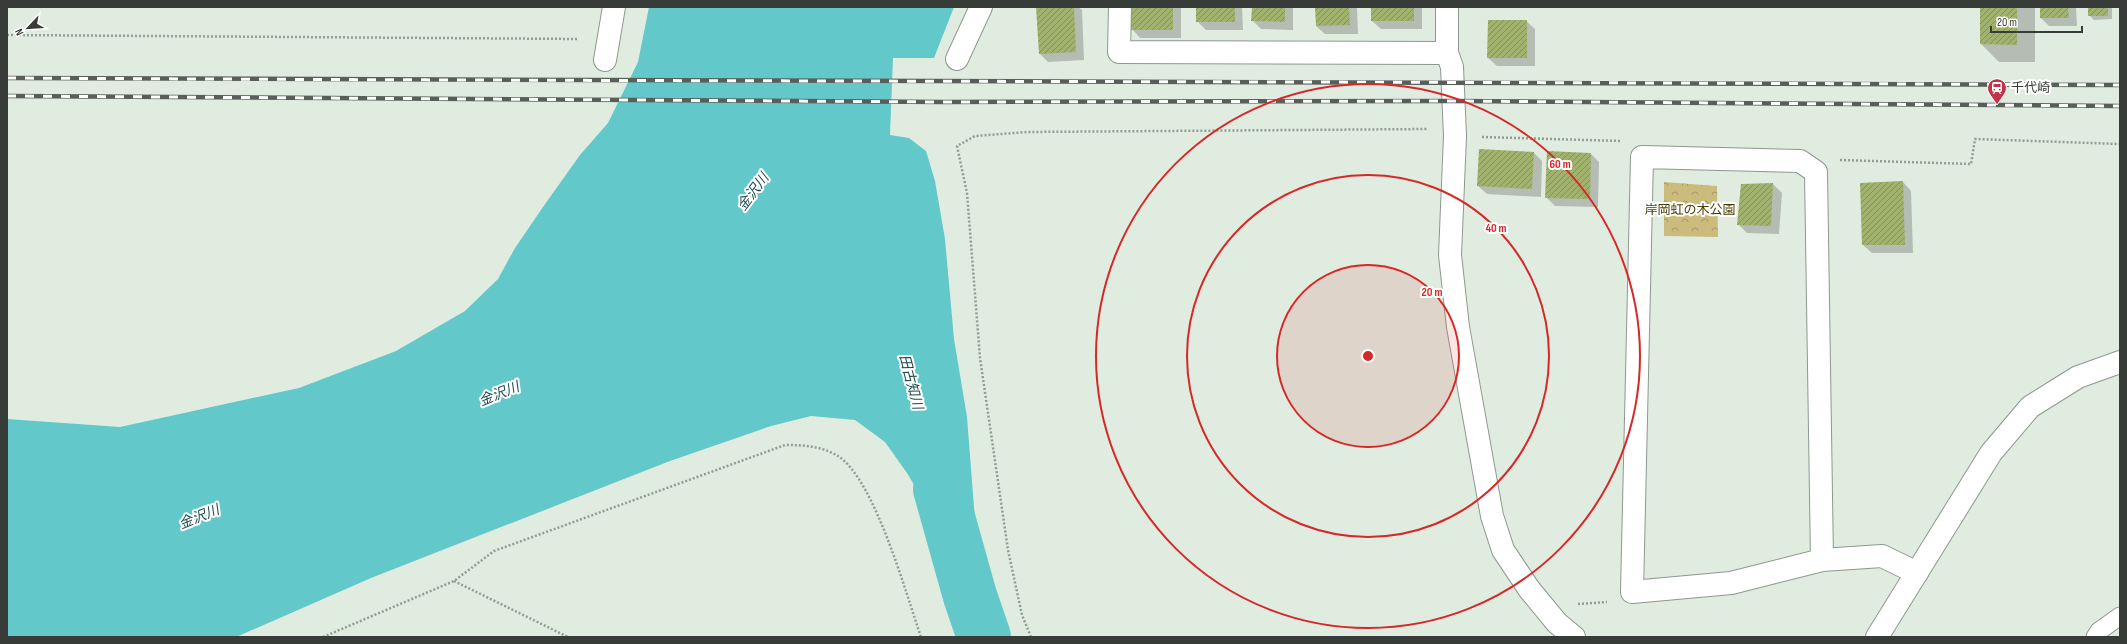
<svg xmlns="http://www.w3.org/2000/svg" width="2127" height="644" font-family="'Sofia Sans Condensed','Noto Sans JP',sans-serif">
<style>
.park{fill:url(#park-crowns)}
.water{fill:#62c8ca}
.shadow{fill:#0003}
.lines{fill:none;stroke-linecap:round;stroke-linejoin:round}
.river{stroke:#62c8ca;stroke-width:54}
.building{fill:url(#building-hatch)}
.lane-casing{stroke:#8e988e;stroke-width:19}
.street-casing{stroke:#8e988e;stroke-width:24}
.secondary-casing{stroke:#8e988e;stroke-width:24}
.path{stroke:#939b93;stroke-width:2.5;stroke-dasharray:2 2;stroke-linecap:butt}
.lane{stroke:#fff;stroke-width:17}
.street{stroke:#fff;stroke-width:22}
.secondary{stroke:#fff;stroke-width:22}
.rail-casing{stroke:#585e58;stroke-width:4.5}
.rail{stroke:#fff;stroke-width:3;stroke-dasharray:9;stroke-linecap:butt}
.ring{fill:none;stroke:#d62828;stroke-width:2}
.labels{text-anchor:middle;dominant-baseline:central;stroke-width:4;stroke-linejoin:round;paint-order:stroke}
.poi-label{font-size:13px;fill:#373c38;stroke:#fff;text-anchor:start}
.park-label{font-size:13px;fill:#4a3d00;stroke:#fff}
.water-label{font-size:14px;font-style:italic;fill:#1d4b4d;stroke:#fff}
.centre{fill:#d62828;stroke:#fff;stroke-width:2}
.ring-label{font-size:12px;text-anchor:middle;font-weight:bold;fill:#d62828;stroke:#fff;stroke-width:4;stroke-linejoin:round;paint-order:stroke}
</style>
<defs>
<pattern id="park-crowns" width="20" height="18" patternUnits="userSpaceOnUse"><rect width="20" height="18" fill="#cbbb7d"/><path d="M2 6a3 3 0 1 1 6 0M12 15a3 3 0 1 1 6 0" fill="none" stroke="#a69967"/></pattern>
<pattern id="building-hatch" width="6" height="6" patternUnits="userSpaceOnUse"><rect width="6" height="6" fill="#a0b26d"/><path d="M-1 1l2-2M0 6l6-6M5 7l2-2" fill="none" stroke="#83925b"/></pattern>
</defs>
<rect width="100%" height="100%" fill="#e1ece1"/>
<path class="park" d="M1664,182L1717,186L1718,237L1664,236Z"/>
<path class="water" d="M649,7H954L934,58H893L890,135L909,138L926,151L935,181L945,239L954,339L967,417L975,520L976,589L907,473L885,442L855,420L811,416L771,426L670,461L371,578L236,637H7V419L120,427L299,388L396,351L465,311L498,279L515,248L543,207L580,155L608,123L638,62Z"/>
<path class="shadow" d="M1037,7H1079L1082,10L1084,60L1048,62L1040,54Z
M1132,7H1181V38H1140L1132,29Z
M1197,7H1242L1243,30H1206L1197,21Z
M1253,7H1293V30L1261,29L1252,20Z
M1316,7H1357L1358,34H1325L1316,26Z
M1372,7H1422V29H1381L1372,21Z
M1981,7H2035V62H1999L1981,44Z
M2041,7H2076L2077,26H2049L2041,18Z
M2089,7H2112V19L2094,20L2089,15Z
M1526,21L1535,29V66H1497L1488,58Z
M1534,153L1542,161L1541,197L1487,194L1478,186Z
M1591,154L1599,162L1598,207L1555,206L1546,197Z
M1903,182L1911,191L1913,253H1872L1863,245Z
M1773,184L1782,193L1779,234L1747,233L1738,224L1742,185Z"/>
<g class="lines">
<path class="river" d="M940,489L970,596L984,637"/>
</g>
<path class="building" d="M1036,7H1074L1076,52L1039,54Z
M1131,7H1173V30H1131Z
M1196,7H1235V22H1196Z
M1252,7H1285V22L1251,21Z
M1315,7H1349L1350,25L1316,26Z
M1371,7H1414V21H1371Z
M1980,7H2017V45L1980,44Z
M2040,7H2068L2069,18H2040Z
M2088,7H2108V16H2088Z
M1488,20H1527V58H1487Z
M1479,149L1534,152L1532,189L1477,186Z
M1547,151L1591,153L1590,199L1545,198Z
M1903,181L1905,245H1862L1860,183Z
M1773,183L1771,226L1737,225L1741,184Z"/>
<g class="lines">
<defs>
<path id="lane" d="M2095,637L2099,631L2120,616"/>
<path id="street" d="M1120,7L1119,52L1447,53
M1447,7V53L1452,67L1455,136L1450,255L1458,327L1492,516L1503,550L1529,589L1557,623L1574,637
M957,59L981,7
M605,60L614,7
M1642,157L1800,161L1816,172L1822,560L1731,583L1632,592Z
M1822,560L1882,556L1917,573"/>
<path id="secondary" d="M1877,637L1991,453L2030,407L2078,377L2120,362"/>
</defs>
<use href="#lane" class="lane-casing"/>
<use href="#street" class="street-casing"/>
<use href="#secondary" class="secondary-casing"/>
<path class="path" d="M7,35L579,39
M1482,137L1621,141
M1840,160L1971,164L1975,139L2120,144
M454,581L568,637
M1578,604L1607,602
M323,637L454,581L494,551L785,445C804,445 821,446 838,456C875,480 906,594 921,637
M1031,637L1022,615L1008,550L980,358L967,193L957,146L975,136L1027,132L1428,129"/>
<use href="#lane" class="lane"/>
<use href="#street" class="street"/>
<use href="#secondary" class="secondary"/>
<defs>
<path id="rail" d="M7,78C711,82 1416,81 2120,85
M7,96L943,102L1452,101L2120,106"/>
</defs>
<use href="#rail" class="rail-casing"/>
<use href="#rail" class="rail"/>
</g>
<circle cx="1368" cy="356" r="91" fill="#d62828" fill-opacity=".12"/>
<g class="ring">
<circle cx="1368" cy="356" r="91"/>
<circle cx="1368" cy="356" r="181"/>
<circle cx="1368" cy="356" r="272"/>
</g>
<defs>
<symbol id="station-pin" viewBox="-11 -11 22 30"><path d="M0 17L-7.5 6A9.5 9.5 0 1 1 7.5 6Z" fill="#c33246" stroke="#fff"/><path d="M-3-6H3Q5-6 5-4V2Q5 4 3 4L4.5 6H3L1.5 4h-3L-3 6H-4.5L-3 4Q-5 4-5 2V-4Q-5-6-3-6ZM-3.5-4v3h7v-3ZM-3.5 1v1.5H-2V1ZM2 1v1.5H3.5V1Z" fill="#fff"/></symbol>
</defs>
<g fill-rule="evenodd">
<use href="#station-pin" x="1986" y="77" width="22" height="30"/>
</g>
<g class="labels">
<g class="poi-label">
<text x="2011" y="88">千代崎</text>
</g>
<g class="park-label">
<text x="1690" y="210">岸岡虹の木公園</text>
</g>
<g class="water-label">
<text transform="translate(753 192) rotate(-53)">金沢川</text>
<text transform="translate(911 382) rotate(75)">田古知川</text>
<text transform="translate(499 394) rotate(-22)">金沢川</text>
<text transform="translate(199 517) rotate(-22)">金沢川</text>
</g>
</g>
<circle cx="1368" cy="356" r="6" class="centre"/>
<g class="ring-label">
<text x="1560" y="168">60 m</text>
<text x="1496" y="232">40 m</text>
<text x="1432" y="296">20 m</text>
</g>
<rect width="2127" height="644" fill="none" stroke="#373c38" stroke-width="16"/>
<g transform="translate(28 28) rotate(245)" stroke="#ffffff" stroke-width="3" paint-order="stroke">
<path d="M0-3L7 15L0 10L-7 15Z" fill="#373c38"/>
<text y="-6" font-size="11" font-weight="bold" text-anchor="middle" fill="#373c38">N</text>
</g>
<path d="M1991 26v6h91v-6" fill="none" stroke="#373c38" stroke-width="2"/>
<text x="1997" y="26" font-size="12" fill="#373c38" stroke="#ffffff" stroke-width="3" paint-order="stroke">20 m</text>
</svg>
